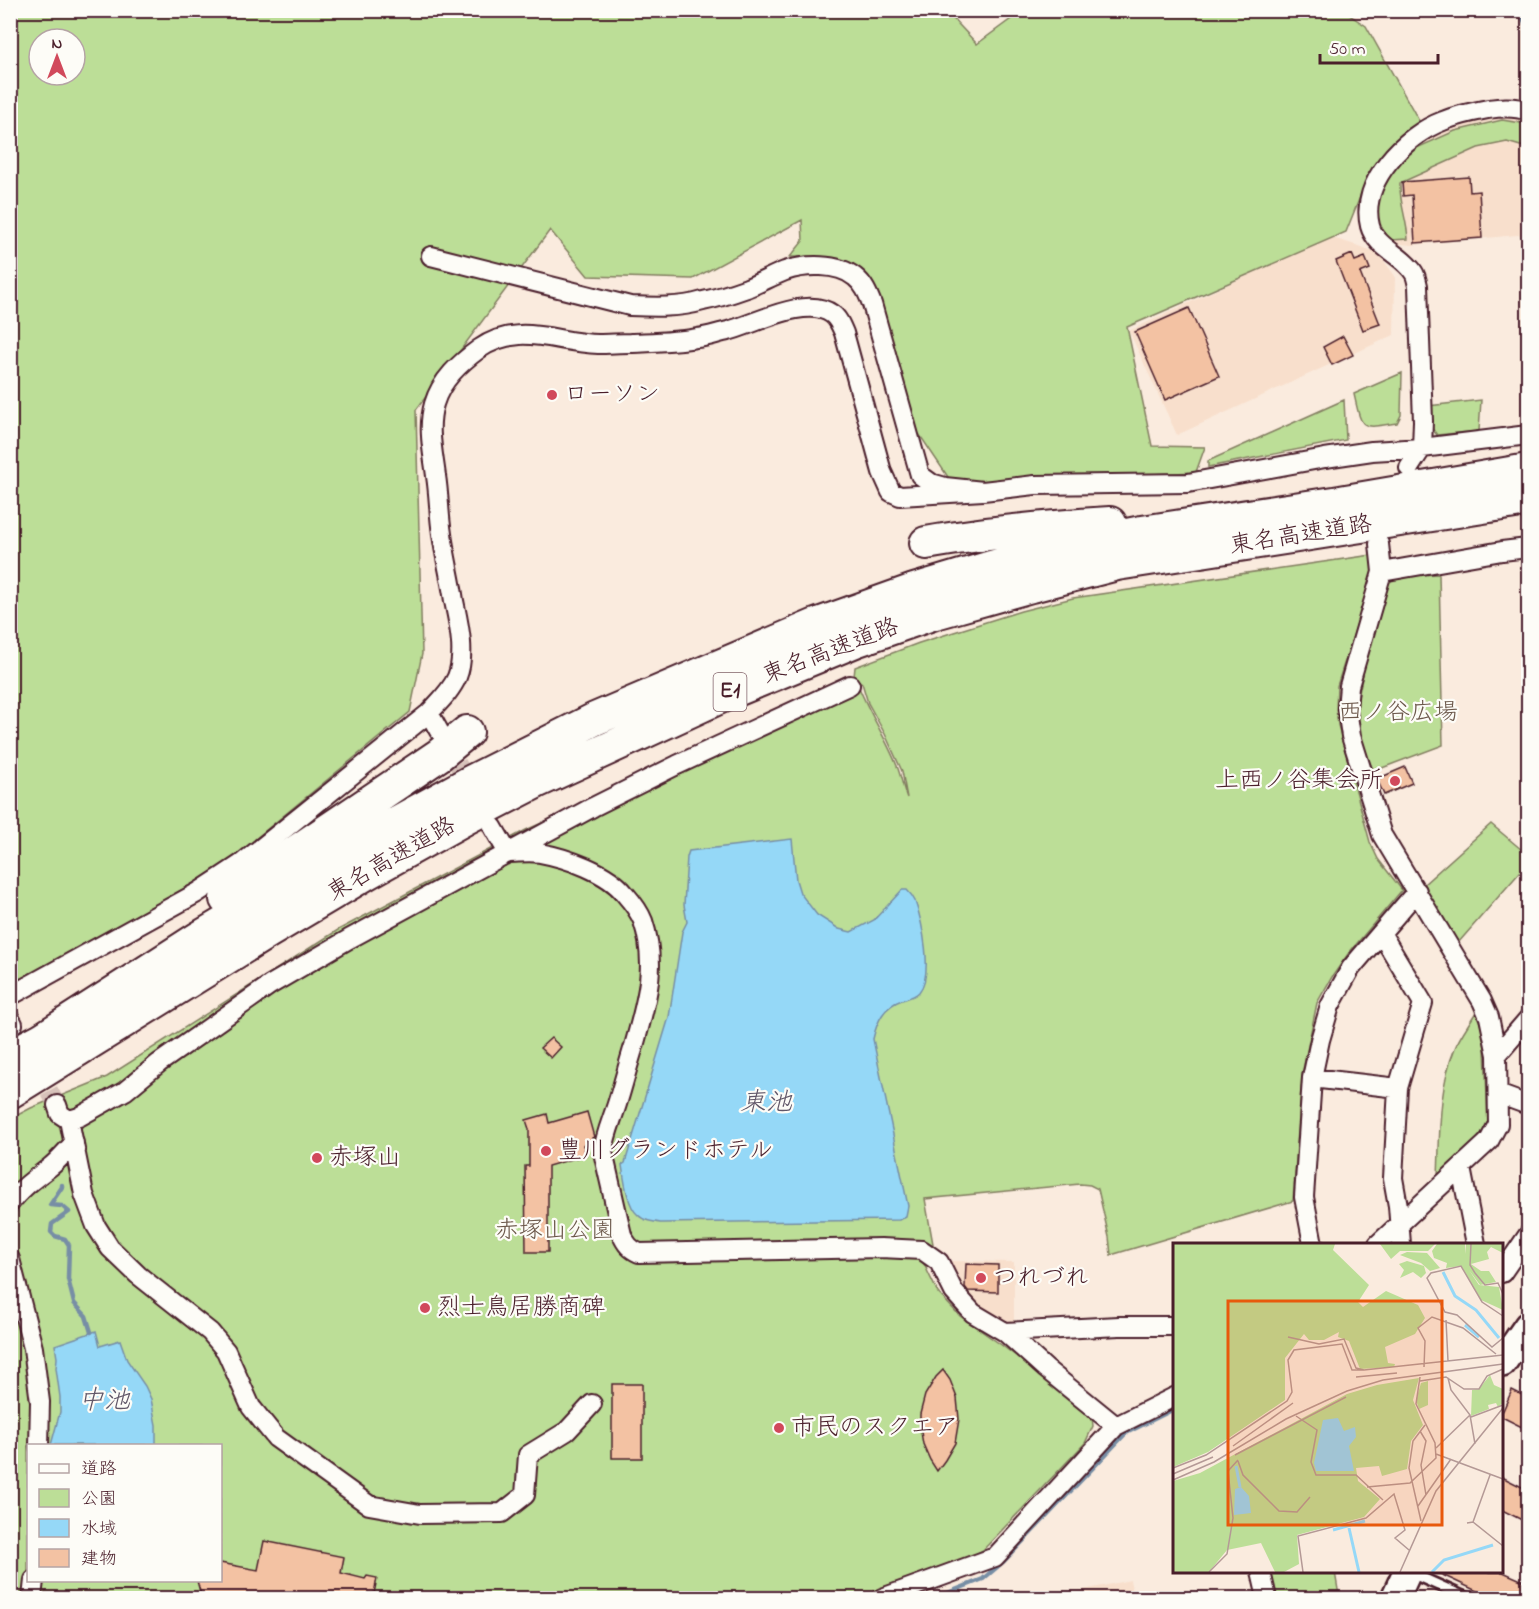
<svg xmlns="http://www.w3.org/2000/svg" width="1539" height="1609" font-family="'Indie Flower','Klee One',sans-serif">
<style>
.built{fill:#f8dfcc}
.green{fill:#bcde97;stroke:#837e61;stroke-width:1.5;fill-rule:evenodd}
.water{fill:#95d8f7;stroke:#778ea5;stroke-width:1.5}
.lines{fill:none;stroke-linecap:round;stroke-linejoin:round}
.stream{stroke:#778ea5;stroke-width:4.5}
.building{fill:#f3c2a3;stroke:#4a1f2b;stroke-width:1.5}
.street-tunnel{stroke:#d7c2ba;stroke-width:18;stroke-dasharray:18 9;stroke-linecap:butt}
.lane-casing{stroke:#4a1f2b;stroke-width:14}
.street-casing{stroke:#4a1f2b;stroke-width:22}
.primary-casing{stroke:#4a1f2b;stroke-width:32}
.highway-casing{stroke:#4a1f2b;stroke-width:36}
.lane{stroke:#fdfcf7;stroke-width:9}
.street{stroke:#fdfcf7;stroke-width:18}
.primary{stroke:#fdfcf7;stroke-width:27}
.highway{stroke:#fdfcf7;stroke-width:32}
.poi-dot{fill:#d1495b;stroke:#fdfcf7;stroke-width:2}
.labels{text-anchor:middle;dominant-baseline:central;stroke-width:4.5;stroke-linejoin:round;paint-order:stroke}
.shield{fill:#fdfcf7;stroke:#806168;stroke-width:1.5}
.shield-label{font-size:22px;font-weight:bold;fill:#4a1f2b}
.poi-label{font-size:24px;fill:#4a1f2b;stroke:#fdfcf7;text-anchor:start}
.street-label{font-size:24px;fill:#4a1f2b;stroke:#fdfcf7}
.park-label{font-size:24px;fill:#6c584b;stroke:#fdfcf7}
.water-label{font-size:26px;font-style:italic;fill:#605668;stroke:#fdfcf7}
.inset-river{fill:none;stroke:#95d8f7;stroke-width:3}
.inset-road{fill:none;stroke:#b49996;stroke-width:1.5}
.view{fill:#e8590c;fill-opacity:0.15;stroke:#e8590c;stroke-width:3}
.inset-edge{fill:none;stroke:#4a1f2b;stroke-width:3}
</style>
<rect width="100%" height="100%" fill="#faebde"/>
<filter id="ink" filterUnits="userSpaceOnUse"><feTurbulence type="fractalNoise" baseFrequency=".0167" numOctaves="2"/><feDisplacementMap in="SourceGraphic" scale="12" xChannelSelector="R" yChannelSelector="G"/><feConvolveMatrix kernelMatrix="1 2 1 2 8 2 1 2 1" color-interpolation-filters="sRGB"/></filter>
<g filter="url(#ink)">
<path class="built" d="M1502,118L1520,119L1528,121V234L1412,245L1392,243L1381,233L1379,191L1412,149L1441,133L1472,123Z
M1329,237L1362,247L1376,253L1384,261L1395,276L1394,335L1177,435L1129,331Z
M947,1261L1014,1262V1325L975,1304L963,1296Z
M1130,1580L1134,1598H1047Z"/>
<path class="green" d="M945,10L977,44L1022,11L1342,10L1366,26L1419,121L1370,172L1346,232L1127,327L1152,446L1205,447L1196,472L952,483L917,431L879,305C874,294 867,277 858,268C842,253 811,257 790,257L803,241L802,220L693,279L588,276L550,230L416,410L422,654L410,712L220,868L11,987V11ZM39,39H75V75H39Z
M1502,120L1528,124V141L1524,147L1507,142L1478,148L1400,183C1399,202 1407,220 1408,239L1390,240L1379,232L1375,213L1382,182L1412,150L1455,131Z
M1402,373L1401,415L1397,423C1360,429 1362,430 1354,394Z
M1344,400L1346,440L1208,467V461Z
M1481,400L1479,431L1437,435C1429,426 1429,417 1428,406Z
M1379,554L1337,686L1336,709L1338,725L1370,842L1378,859L1402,890L1348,954L1332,977L1317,1003L1302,1074L1293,1201L1111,1255L1109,1237L1098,1189L1090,1185L1080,1184L925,1199L933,1244L924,1264L938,1293L960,1316L1000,1344L1080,1404L1092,1417L1093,1426L1085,1443L983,1550L963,1561L873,1594L854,1598H11L10,1119L31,1108L107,1077L338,930L526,830L716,745L856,680C867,710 885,736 897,766C901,776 903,788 907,798L902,771L885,734L868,703L862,683L854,677L855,667L919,643L1021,611L1073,598ZM28,1446H220V1580H28Z
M1439,574L1443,745L1374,771C1365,753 1357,732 1355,712L1369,645L1387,585L1396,576Z
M1491,824L1528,855V863L1458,943L1422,886Z
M1476,1012L1482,1029L1485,1048L1488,1124L1477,1139L1438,1177C1440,1135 1438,1089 1455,1048C1460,1036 1469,1024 1476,1012Z
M1267,1572H1335L1339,1596L1336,1598H1273Z"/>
<path class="water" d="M792,839L796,880L800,893L817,915L839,929L851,932L874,920L902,890H907C910,893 913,897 915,901C922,921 934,975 919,992C914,997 908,998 902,1000C884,1006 877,1021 873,1039L908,1206L906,1216L899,1220L661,1223C653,1222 644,1221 638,1215C627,1206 624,1178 622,1165L625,1163L669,1017L682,932L687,922L684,905L687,857L689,851Z
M96,1331L100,1346L120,1340L127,1360L145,1386L151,1399L156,1425V1445H51L60,1412V1397L56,1368L57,1358L55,1345Z"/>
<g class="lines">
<path class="stream" d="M1519,10L1528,28
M62,1185V1187L50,1205L62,1206L69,1212L52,1224L51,1232L55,1236L65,1239L69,1245L68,1279L74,1303L86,1316L91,1332
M935,1598L983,1579L1004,1561L1126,1433L1174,1409"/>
</g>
<path class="building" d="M1469,177L1470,192L1479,191L1482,238L1415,243L1412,195L1403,196L1402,182Z
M1352,254L1355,261L1365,257L1370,269L1360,273L1380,324L1363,330L1336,261Z
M1189,308L1219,376L1165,400L1135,332Z
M1343,336L1353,355L1332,365L1323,347Z
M1405,767L1412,783L1384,795L1377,779Z
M551,1038L561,1047L551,1058L540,1048Z
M587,1112L594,1137L592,1138L593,1143L583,1145L586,1155L548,1166V1252H526L525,1166H529V1129L526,1120L547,1114L549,1123Z
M966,1264L998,1265V1292L968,1291L965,1287Z
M943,1370L950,1380L957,1398L959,1419L955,1443L945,1460L937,1471L930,1460L923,1444L920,1426V1414L925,1395L936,1377Z
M612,1384H642V1458H612Z
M1512,1390L1528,1398V1430L1502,1417V1413Z
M1502,1477L1528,1490V1523L1502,1510Z
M264,1541L344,1557L341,1573L365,1579L367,1576L377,1578L373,1599H208L201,1595L197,1581H220V1563L258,1570Z
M1436,1572H1503L1528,1583V1599H1494Z"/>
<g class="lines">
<path class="street-tunnel" d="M444,740L472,789
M36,1067L57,1105"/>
<defs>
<path id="lane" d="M1409,1572L1467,1598"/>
<path id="street" d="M431,256L630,306C655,307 679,308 703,301C718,298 733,293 747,288C760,283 772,276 785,271C805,264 838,263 855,277C864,284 868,294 872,304L920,475L931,483L945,487L983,491L1035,485L1188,483L1325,458L1372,451L1422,448L1528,435
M1409,468L1422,448L1423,421L1418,286C1417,282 1416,276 1414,273C1403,255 1376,248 1370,226C1359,182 1405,135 1443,121C1457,115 1472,112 1488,109C1501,107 1515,106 1528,111
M1382,572L1502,551L1528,548
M429,713L439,731
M493,827L508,853C518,853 530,851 540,853C567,858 608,872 625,894C632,902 639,911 643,921C658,966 646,1003 634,1046C628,1065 623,1085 617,1104C612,1120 605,1135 603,1152L622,1235C626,1244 630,1249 639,1253L881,1248L922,1250L939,1262L954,1292L973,1313L1005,1332L1046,1369L1116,1426
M1381,933L1423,1003L1398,1088L1393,1178L1398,1206L1401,1244
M10,996L197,893L241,864L429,713C439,702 451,691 457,677C466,654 459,625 454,601C451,579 445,557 442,534C439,515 439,495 436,476C433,452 427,428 434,404C441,380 460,363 479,349C520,321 555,343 598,344C609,344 619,343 630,343C652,342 675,342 697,338C708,337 718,333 728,331C755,324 807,295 832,314C838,318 841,326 844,333L882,472L891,492L900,496L983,491
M10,1019L13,1024
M1497,1055L1528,1019
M1312,1078L1398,1088
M1498,1094L1528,1105
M57,1105L60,1114L69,1120L79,1117L125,1091L159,1063L270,985L349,939L593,807L677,765L850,685
M69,1120L84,1194L96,1226L110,1248L138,1275L210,1332L226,1351L251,1407L276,1438L369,1505L420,1514L502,1513L525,1495L528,1455L567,1431L592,1404
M1461,1168L1476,1244
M10,1203C22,1187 35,1179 50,1167C59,1160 66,1151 74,1143
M1313,1244L1304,1197L1312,1078L1320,1040L1330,1006L1351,968L1417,891
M1378,1244L1489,1141L1498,1124L1497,1055L1489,1017L1482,1001L1382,835L1351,736L1347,709L1349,686L1382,572L1379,544
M10,1259L33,1348L40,1402L39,1446
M1502,1273L1528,1235
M1005,1332L1119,1326H1174
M1261,1572L1267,1598
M32,1598L34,1580
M882,1598L995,1557L1116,1426L1174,1397"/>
<path id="primary" d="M1502,1363L1528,1326
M1395,1598L1407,1572"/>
<path id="highway" d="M926,543C987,532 1048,527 1110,523
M226,899L439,755L467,732
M10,1056L42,1039L199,938L350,848L472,781L595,719L816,625L914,590L991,567L1088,543L1142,532L1334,503L1528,470
M10,1092L268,932L367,873L466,818L536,782L729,693L855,641L935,613L1031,586L1117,564L1528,500"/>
</defs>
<use href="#lane" class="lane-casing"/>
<use href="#street" class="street-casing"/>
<use href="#primary" class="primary-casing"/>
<use href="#highway" class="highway-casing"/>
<use href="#lane" class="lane"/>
<use href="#street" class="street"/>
<use href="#primary" class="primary"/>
<use href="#highway" class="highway"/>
</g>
</g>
<g class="poi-dot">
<circle cx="552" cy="395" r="6"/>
<circle cx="1395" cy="781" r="6"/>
<circle cx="546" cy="1151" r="6"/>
<circle cx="317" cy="1158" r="6"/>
<circle cx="981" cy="1278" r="6"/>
<circle cx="425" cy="1308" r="6"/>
<circle cx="779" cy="1428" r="6"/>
</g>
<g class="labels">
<rect class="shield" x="713.5" y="673" width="33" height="38" rx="4.5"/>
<g class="shield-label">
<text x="730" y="692">E1</text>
</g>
<g class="poi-label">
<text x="564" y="395">ローソン</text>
<text x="1383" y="781" text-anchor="end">上西ノ谷集会所</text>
<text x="558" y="1151">豊川グランドホテル</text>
<text x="329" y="1158">赤塚山</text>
<text x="993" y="1278">つれづれ</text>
<text x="437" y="1308">烈士鳥居勝商碑</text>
<text x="791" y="1428">市民のスクエア</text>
</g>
<g class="street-label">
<text transform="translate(1301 536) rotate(-9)">東名高速道路</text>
<text transform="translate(831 652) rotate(-21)">東名高速道路</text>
<text transform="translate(392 860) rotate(-30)">東名高速道路</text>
</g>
<g class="park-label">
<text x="1398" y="713">西ノ谷広場</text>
<text x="555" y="1231">赤塚山公園</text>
</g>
<g class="water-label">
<text x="766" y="1104">東池</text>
<text x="104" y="1402">中池</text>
</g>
</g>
<g transform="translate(1173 1243)">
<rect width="330" height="330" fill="#faebde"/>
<path d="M0,1H175H162L160,7L196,42L185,59L190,64L213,48L245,62L252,75L242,91L212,104L215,120L222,121L221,124L187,126L176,98L165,94L166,89L151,97H136L131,91L112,115V157L35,209L0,224ZM207,1H262L255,8H227L218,16ZM264,1H292L293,11V1H330V10L318,4L314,9L316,16L298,21L308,28H316L323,39L307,42L296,27L306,42L326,44L330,67L308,57L288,23L273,25L274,20L261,15L259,8ZM234,9L254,10L267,25L257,28L248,20L227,12ZM234,18L251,23L253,30L248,35L240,29L227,35L231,27L226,21ZM317,132L321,142L330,146V160L325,164L323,160L315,162L316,166L298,173L299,147L306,146ZM246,135L240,157L250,182L238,198L234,226L209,233L206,223L183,225L185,238L207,256L191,274L124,292L126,321L111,329H102L88,300L54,307L36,329H0V238L27,230L174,151L204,142ZM255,138V162L246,166L243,157L248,140Z" fill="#bcde97"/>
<path d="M165,175L171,188L182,184L183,194L176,203L181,228H143L141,220L150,177ZM68,244L76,253L78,270L61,272L62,246Z" fill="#95d8f7"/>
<path class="inset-river" d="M270,29L282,53L303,67L326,95M292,82L306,94M63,223L67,244M176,285L186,329M160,287L192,278M259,329L271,317L320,302"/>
<path class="inset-road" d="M298,1L297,22L302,30L312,42L325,40L330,51M330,73L309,59L288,23L258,30L254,35L272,69L284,72L319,104L330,95M273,77L275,118M115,94L146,101L171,96L183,125L191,127L330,112M251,124L252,98L245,85L259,74L290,85L323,111M183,134L224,130M275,135L278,147L297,172L302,201M247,138L273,134L291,146H306L314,133L330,126M123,173L144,187L138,219L143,232H183L210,257M298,174L330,162M247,188L253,198L248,222L253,252M60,203L120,160M263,205L297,172M263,211L330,236M62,212L173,154M65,218L70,232L106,268L124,269L137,254M0,225L33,212L114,158L119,149L115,117L121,107L169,101L179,127H191M0,231L40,214M0,237L41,219L113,176L174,148L210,137L330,121M194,244L237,240L263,215L262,200L243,161L247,134M245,263L278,216M248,278L236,225L240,198L252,182M300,279L330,303M294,280L300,279L317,232M36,329L54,311L60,275L55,228L65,217M130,329L125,293L193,275L221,251L232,287L222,295L236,307M227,329L263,248L330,165"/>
<path class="view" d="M55,58H269V282H55Z"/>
<rect width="330" height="330" class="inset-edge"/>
</g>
<rect width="1539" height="1609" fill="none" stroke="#fdfcf7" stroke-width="36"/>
<rect x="18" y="18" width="1503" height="1573" fill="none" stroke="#4a1f2b" stroke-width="2" filter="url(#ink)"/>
<rect x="27" y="1444" width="195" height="138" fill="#fdfcf7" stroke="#b5a4a5" stroke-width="1.5"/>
<rect x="39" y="1464" width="30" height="9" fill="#fdfcf7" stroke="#b5a4a5" stroke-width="1.5"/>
<text x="81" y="1474" font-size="18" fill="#4a1f2b">道路</text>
<rect x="39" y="1489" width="30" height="18" fill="#bcde97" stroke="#b5a4a5" stroke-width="1.5"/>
<text x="81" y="1504" font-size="18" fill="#4a1f2b">公園</text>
<rect x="39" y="1519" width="30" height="18" fill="#95d8f7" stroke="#b5a4a5" stroke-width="1.5"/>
<text x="81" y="1534" font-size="18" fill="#4a1f2b">水域</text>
<rect x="39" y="1549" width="30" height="18" fill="#f3c2a3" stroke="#b5a4a5" stroke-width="1.5"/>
<text x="81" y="1564" font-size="18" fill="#4a1f2b">建物</text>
<g transform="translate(57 57)"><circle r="28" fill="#fdfcf7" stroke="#b5a4a5" stroke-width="1.5"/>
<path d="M0-4.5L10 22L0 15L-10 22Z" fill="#d1495b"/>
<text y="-9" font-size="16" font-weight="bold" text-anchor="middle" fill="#4a1f2b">N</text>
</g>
<path d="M1320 54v9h118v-9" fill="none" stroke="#4a1f2b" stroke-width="3"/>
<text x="1329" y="54" font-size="18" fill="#4a1f2b" stroke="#fdfcf7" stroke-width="4.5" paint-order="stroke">50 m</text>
</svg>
